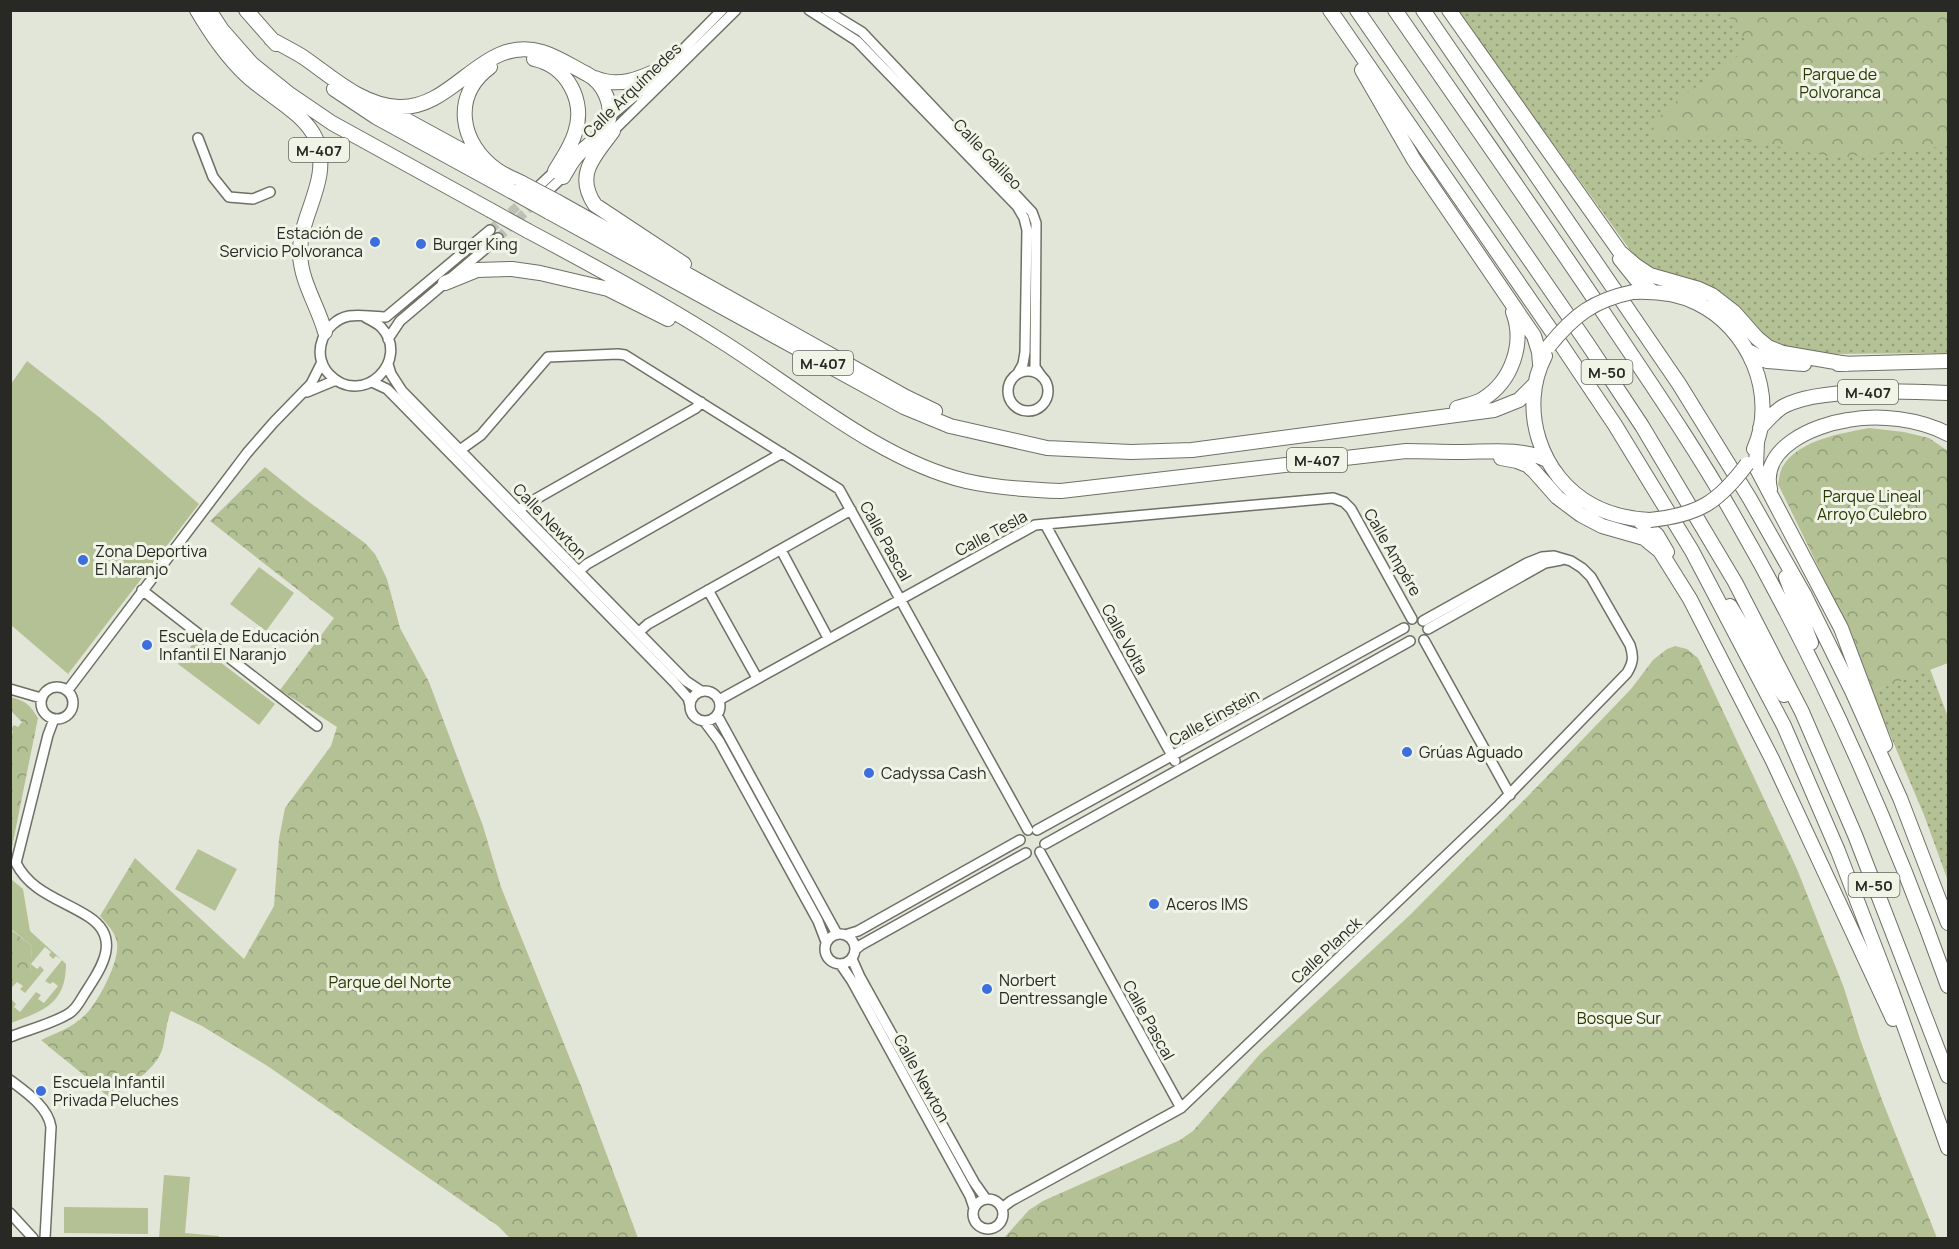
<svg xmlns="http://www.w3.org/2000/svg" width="1959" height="1249" font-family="Manrope,sans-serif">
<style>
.grass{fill:url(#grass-dots)}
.park{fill:url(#park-crowns)}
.garden{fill:#b4c195}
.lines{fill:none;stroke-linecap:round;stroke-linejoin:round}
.minor-tunnel{stroke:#bdc0b5;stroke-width:9;stroke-dasharray:9 4.5;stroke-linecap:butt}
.minor-casing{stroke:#6d7165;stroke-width:12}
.highway-casing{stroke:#6d7165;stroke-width:16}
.minor{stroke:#fff;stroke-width:9}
.highway{stroke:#fff;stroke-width:14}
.highway-bridge-casing{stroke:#6d7165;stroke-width:16;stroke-linecap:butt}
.highway-bridge{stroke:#fff;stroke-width:14}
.poi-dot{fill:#3d6ede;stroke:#eff4e6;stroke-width:2}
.labels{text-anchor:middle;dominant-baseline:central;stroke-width:6;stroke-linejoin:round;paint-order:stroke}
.shield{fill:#eff4e6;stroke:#64665f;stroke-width:1.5}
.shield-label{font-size:15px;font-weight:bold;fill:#282925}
.park-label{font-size:16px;fill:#2c3703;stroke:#eff4e6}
.street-label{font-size:16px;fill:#282925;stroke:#eff4e6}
.poi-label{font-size:16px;fill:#282925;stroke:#eff4e6;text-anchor:start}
</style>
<defs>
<pattern id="grass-dots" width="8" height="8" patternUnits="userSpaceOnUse" patternTransform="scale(1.5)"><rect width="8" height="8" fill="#b4c195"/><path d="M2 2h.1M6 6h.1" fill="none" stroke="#929d79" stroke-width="1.8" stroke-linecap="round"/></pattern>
<pattern id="park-crowns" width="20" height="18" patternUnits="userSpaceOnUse" patternTransform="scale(1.5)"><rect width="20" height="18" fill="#b4c195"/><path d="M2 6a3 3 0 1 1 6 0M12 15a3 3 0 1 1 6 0" fill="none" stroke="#929d79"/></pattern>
</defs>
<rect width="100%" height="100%" fill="#e2e6d9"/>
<path class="grass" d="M1457,11H1948V353L1829,354L1792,349L1767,338L1729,300L1703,284L1656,270L1633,254Z
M1930,669L1948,717V881L1924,815L1872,692Z"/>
<path class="park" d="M1725,11H1948V146L1838,158L1723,136L1649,137L1664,110L1736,58L1745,40Z
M1869,428L1904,432L1929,438L1948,451V663L1872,692L1829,589L1778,484C1779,479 1780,471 1783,466C1799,440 1842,433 1869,428Z
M265,467L305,499L365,543L375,554L387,579L400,628L429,682L483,826L501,887L581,1086L638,1238H510L498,1226L269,1067L202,1026L171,1011C166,1022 166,1035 163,1047C157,1069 134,1081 117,1094L114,1098L110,1095L108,1097C87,1076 63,1059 41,1040C56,1033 74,1027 86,1014C98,1002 120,961 117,943C116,933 107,924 100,916L135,858L244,959L274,906L279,839L285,808L331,746L337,727L280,690L334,618L210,521Z
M1675,646L1687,649L1698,658L1797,869L1844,988L1860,1039L1882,1100L1937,1238H1004L1029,1210L1043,1201L1180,1140L1193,1131L1260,1054L1410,915L1531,793L1631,689L1653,660L1667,649Z
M11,697C27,702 29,704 38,718L11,852L10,735L13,732L11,729L14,725L18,727L22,722L11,711Z
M10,929L32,946L30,974L11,982Z"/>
<path class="garden" d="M27,361L99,417L199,504L68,674L11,625V384Z
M259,567L294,593L266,631L230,604Z
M194,642L275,704L259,725L178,664Z
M198,849L237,869L215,911L175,889Z
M11,879L23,889L30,931L63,961L66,964C66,1004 43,1011 11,1023L12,1000L16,1004L14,1007L20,1012L36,992L41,995L38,999L44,1003L58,986L53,982L50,984L45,981L62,960L56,956L53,959L49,955L51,952L45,947L31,964L37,969L40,966L44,970L25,993L20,989L23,986L17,982L11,988V982L30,973L32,946L11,929Z
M164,1175L190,1177L185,1233L219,1236V1238H159Z
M64,1207L148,1208V1234L64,1233Z"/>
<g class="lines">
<path class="minor-tunnel" d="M490,230L528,197
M498,238L538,200"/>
<defs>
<path id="minor" d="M809,10L857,41L1017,206L1024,218L1027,230L1025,352L1023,364L1018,373
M826,10L862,32L1032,212L1036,223L1035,367L1042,377
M608,118L648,85L722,10
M611,133L736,10
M198,138L213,177L229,197L253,199L270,192
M540,185L558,168
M549,190L567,173
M365,317C370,320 377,323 381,327C412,360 362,409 329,374C310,354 324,321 349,316C360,314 375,317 386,317L490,230
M388,339L400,321L498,238
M388,364L391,374L402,391L686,681L701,691
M1008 391a20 20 0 1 1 40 0a20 20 0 1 1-40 0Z
M372,382L387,389L395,397L674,682L688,698L690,705
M307,392L336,380
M460,450L481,435L548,357L618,354L625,355L839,489L1028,830
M519,510L527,504L696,408L701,402
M1045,524L1175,761
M781,550L828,638
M579,571L587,564L782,453
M142,590L317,726
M708,590L757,678
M1428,629L1545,563L1561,560
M639,632L648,624L851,510
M1424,640L1510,795
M41 703a16 16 0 1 1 32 0a16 16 0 1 1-32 0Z
M10,689L41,698
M68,690L247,453L274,422L311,384L322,362
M690 706a15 15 0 1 1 30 0a15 15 0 1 1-30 0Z
M719,700L1035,525L1333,498L1344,502L1351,509L1412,619
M717,715L837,934
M704,721L719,741L818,921L826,942
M1037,830L1404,628
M1045,844L1410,641
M1040,852L1181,1108
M825 949a15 15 0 1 1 30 0a15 15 0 1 1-30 0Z
M845,935L858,931L1020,840
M855,950L861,945L1026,853
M852,959L860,977L974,1182L986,1199
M841,965L852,981L970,1196L974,1208
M10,1037C27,1030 58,1022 71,1012C78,1007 82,997 87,990C102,967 121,938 89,917C63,900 31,893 16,863L48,735L54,719
M10,1080C26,1092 48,1107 51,1127L45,1238
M973 1214a15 15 0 1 1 30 0a15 15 0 1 1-30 0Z
M1002,1208L1011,1201L1181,1108L1499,805L1627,673C1633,663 1634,657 1630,645L1591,577L1582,568L1571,561L1554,556L1542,557L1527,563L1423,621
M10,1213L33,1238"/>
<path id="highway" d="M197,10C211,34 226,56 246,75C267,95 305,113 316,139C332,181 299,214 300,254C301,282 318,306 325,332
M209,10L222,30L252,64L288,93L332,123L490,210
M246,10L276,44
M1330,10L1562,346L1615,425L1692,551L1784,726L1838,851L1891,989L1948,1148
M1357,10L1587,343L1642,426L1735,582L1802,712L1855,835L1948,1076
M1395,10C1466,113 1538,215 1607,318C1651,384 1696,449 1735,518C1821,667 1890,824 1948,986
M1423,10L1679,384L1750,499L1805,596L1852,691L1900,798L1948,923
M1449,10L1620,252L1635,265L1650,275L1699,289L1712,295L1734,312L1757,338L1768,347L1783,353L1847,364
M271,39C281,45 292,50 303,57C331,76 362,106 399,107C455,109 483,34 542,52C558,57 573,67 587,74C604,83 615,107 607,125C601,138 584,147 575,158C570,164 567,171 563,177
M534,59C567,66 586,101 575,133C571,147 562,159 555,171
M490,67C451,96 460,144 497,170C504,175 514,179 522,183
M1362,70L1414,160L1534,336L1539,352L1540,364
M595,78C621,89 643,77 667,66
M334,89L376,117L511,191
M386,109L485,163
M613,131C595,156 574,174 595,205L684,264
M558,202L906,397L935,411
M549,212L904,407L950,426L1047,448L1131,452L1192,450L1494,410L1519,400L1535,384
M528,231C592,265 657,300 718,339C794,386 878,460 966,481C997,488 1028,490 1061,491L1406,451C1424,451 1441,452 1458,452C1489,452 1519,447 1547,460
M1620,259L1636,279L1652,291
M445,283L477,270L512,269L540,273L608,289L668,319
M1633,292C1655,291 1677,293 1697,303C1749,328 1778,395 1754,449
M1748,351L1767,361L1804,364
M1545,356C1518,408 1540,477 1592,505C1610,515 1630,519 1650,520
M1838,364L1948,361
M1457,408C1466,405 1475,404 1483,399C1512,381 1525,343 1513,312
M1760,428C1768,420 1775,411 1784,406C1819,387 1908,391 1948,393
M1757,442L1756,467L1841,628L1885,745
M1501,458L1517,461L1527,465L1534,471L1557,497L1581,515L1602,526L1644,538L1660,551L1690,599L1772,759L1893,1019
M1770,489C1760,448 1814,425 1848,420C1879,414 1920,419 1948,434
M1637,519L1657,535L1667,552
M1786,577L1811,643
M1730,606L1784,695"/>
</defs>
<use href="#minor" class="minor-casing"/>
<use href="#highway" class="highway-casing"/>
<use href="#minor" class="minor"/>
<use href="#highway" class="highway"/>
<defs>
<path id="highway-bridge" d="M522,183L558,202
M511,191L549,212
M490,210L528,231
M1549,346C1574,315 1594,300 1633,292
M1650,520C1698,515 1718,503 1747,464"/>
</defs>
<use href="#highway-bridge" class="highway-bridge-casing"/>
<use href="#highway-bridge" class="highway-bridge"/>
</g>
<g class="poi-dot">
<circle cx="375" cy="242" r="6"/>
<circle cx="421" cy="244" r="6"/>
<circle cx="83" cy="560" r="6"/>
<circle cx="147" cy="645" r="6"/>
<circle cx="1407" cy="752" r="6"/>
<circle cx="869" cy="773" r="6"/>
<circle cx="1154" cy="904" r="6"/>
<circle cx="987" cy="989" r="6"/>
<circle cx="41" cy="1091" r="6"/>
</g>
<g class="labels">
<g class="shield">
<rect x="289" y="138" width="60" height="24" rx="4.5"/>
<rect x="793" y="351" width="60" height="24" rx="4.5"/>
<rect x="1581.5" y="360" width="51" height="24" rx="4.5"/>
<rect x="1838" y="380" width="60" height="24" rx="4.5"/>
<rect x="1287" y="448" width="60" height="24" rx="4.5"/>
<rect x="1848.5" y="873" width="51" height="24" rx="4.5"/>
</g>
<g class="shield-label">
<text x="319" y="150">M-407</text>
<text x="823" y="363">M-407</text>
<text x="1607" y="372">M-50</text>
<text x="1868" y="392">M-407</text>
<text x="1317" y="460">M-407</text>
<text x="1874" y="885">M-50</text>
</g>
<g class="park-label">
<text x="1840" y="74">Parque de<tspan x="1840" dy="18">Polvoranca</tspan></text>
<text x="1872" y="496">Parque Lineal<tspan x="1872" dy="18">Arroyo Culebro</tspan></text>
<text x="390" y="982">Parque del Norte</text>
<text x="1619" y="1018">Bosque Sur</text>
</g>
<g class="street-label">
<text transform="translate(632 90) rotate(-44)">Calle Arquímedes</text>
<text transform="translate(988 154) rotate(46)">Calle Galileo</text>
<text transform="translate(550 521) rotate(46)">Calle Newton</text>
<text transform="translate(991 533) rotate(-28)">Calle Tesla</text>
<text transform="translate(886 541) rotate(61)">Calle Pascal</text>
<text transform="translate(1393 552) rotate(60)">Calle Ampére</text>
<text transform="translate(1125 639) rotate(61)">Calle Volta</text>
<text transform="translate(1214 717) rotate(-29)">Calle Einstein</text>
<text transform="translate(1326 950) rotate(-43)">Calle Planck</text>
<text transform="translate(1149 1020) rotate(61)">Calle Pascal</text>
<text transform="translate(922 1078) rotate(61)">Calle Newton</text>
</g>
<g class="poi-label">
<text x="363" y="233" text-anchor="end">Estación de<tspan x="363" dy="18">Servicio Polvoranca</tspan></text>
<text x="433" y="244">Burger King</text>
<text x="95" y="551">Zona Deportiva<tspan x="95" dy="18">El Naranjo</tspan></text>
<text x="159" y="636">Escuela de Educación<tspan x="159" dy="18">Infantil El Naranjo</tspan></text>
<text x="1419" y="752">Grúas Aguado</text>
<text x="881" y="773">Cadyssa Cash</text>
<text x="1166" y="904">Aceros IMS</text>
<text x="999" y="980">Norbert<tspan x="999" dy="18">Dentressangle</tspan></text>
<text x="53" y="1082">Escuela Infantil<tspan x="53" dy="18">Privada Peluches</tspan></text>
</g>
</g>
<rect width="1959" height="1249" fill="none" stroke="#282925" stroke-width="24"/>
</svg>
